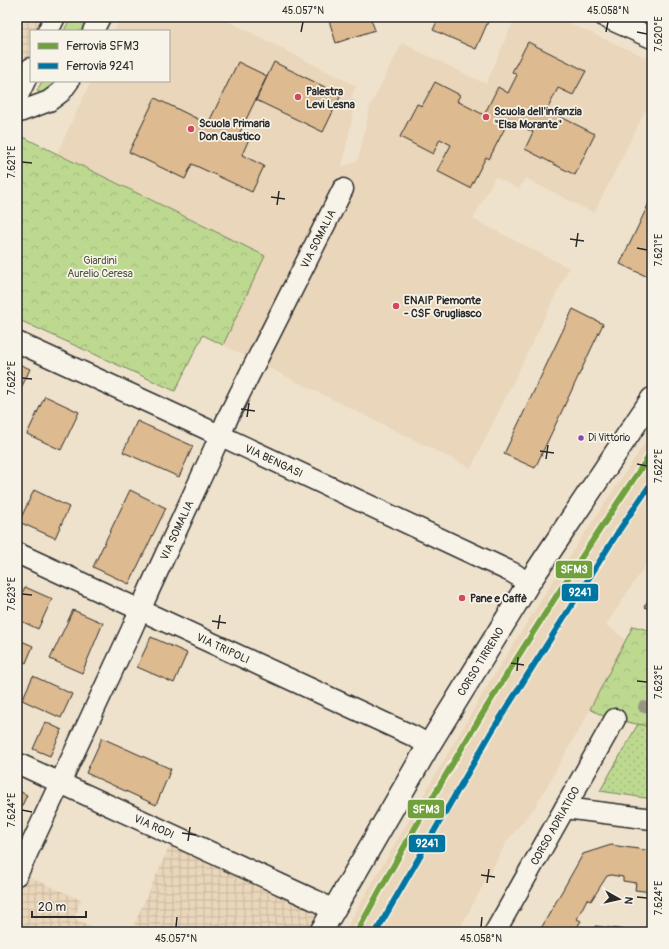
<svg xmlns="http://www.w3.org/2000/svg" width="669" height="949" font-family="Pangolin,sans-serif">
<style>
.built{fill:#ead6ba}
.industrial{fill:url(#industrial-grid)}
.grass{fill:#bdd990;stroke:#74825e}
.park{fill:url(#park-crowns);stroke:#74825e}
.garden{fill:url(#garden-dots);stroke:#74825e}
.building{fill:#ddba8f;stroke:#2b2b2b}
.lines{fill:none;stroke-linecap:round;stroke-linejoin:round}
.street-casing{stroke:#2b2b2b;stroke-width:23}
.secondary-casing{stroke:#2b2b2b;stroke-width:25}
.street{stroke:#f7f3e8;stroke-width:20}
.secondary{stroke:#f7f3e8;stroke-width:22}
.rail-1-casing{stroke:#f7f3e8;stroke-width:9}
.rail-2-casing{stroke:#f7f3e8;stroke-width:9}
.rail-1{stroke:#71a13c;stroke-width:6}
.rail-2{stroke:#0075a1;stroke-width:6}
.tree{fill:#989582}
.ticks{fill:none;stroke:#2b2b2b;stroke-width:1.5}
.poi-dot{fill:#d1495b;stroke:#f7f3e8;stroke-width:1.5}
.bus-dot{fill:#8e44ad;stroke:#f7f3e8;stroke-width:1.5}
.labels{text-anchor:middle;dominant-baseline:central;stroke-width:3.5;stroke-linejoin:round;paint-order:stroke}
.bus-label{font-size:10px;fill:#2b2b2b;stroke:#f7f3e8;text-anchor:start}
.poi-label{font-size:11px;font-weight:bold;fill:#2b2b2b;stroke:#f7f3e8;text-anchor:start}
.street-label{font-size:11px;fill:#2b2b2b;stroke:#f7f3e8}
.park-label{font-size:11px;fill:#505644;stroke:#f7f3e8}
.line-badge{stroke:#f7f3e8;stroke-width:1.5}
.badge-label{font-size:11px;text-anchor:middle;font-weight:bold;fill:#fff}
.neatline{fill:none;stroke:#2b2b2b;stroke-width:1.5}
.ticks-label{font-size:10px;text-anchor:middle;fill:#2b2b2b}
</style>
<defs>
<pattern id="industrial-grid" width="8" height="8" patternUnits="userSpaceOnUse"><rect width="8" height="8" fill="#ead6ba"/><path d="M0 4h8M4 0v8" fill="none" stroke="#c9b8a0"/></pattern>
<pattern id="park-crowns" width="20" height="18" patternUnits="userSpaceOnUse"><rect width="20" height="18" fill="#bdd990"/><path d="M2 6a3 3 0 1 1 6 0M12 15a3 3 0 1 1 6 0" fill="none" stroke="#a3ba7c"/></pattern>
<pattern id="garden-dots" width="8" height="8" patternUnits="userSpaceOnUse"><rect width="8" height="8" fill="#bdd990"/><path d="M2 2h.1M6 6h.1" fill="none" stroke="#a3ba7c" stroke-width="1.8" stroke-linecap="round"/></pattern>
</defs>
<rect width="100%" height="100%" fill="#efe2cd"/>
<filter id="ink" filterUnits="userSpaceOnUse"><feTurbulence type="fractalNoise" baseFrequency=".025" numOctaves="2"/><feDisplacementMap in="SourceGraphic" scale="8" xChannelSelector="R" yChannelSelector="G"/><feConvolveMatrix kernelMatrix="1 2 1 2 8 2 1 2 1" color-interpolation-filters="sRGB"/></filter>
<g filter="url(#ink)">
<path class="built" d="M121,17H220L356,86L351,98L356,101L342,167L358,160L370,106L402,43L486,84L515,17H555L652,60V98L594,213L525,178L519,189L495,177L473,219L569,268L471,468L223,345L265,256L57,153L91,81H169V31H114Z
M652,432V555L606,625L629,642L535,807L507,841L458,932H344L368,890L489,683L553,581Z"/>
<path class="industrial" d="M17,17H47L40,31H31V51L17,81Z
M172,841L323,916L314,932H152L134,924Z
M19,872L81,900L74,918L101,931V932H17V877Z"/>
<path class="grass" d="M71,17H92L86,31H64Z
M42,81H62L45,95L37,91Z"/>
<path class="park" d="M21,136L265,256L223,345L203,335L175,391L17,319V145Z
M633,626L652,631V727L607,718L590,709Z"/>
<path class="garden" d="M638,724L652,727V799L600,791Z"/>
<path class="building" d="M328,17H370L375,30L336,43Z
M439,17H490L476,49L433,30Z
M528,42L586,71L573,95L558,88L547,110L595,134L575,175L525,149L533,132L509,120L489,159L486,157L470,188L437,171L451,145L440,139L433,154L400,137L417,104L422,106L435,82L460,95L457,101L484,115L498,87L508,93L517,75L512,72Z
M238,62L267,76L239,134L249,139L242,155L264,166L252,192L192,164L185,179L129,152L155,98L208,124Z
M274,62L341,95L323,132L256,100Z
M652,197V268L648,277L620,264Z
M573,309L603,324L535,468L504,454Z
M17,363L30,369L17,397Z
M45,396L79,412L61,450L27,434Z
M137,421L193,446L179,477L123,452Z
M34,490L69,507L55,538L19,522Z
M130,490L166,508L129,584L93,567Z
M25,587L52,599L38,629L17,619V604Z
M652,594V609L644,607Z
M73,610L103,623L82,673L50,659Z
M151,637L187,653L174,683L137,667Z
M17,639L33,646L26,663L17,658Z
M33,676L72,694L61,718L22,700Z
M45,722L62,730L50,756L33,749Z
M102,738L171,769L156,805L86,773Z
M17,790L27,795L17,816Z
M611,845L652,851V892L635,890L636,883L623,881V877L611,875L607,876L591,901L587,899L577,919L581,921L574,932H539L583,854Z
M595,926L642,932H594Z"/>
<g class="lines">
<defs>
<g id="street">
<path d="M605,17L652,38"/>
<path d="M48,31L55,17"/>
<path d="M93,31L100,17"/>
<path d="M17,98L31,68"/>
<path d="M17,113L49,101L61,92L69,81"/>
<path id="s1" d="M17,342L200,426L507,570L515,574L528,584"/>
<path id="s2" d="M17,553L413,736L429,745"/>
<path id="s3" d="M17,763L310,898L319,902L333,912"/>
<path d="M565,808L652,819"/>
<path id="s4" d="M17,875L131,631L150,588L210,458L229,415L343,189"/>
<path id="s5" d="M495,932L615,719"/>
</g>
<g id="secondary">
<path id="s6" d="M321,932L429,745L528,584L562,533L652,399"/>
</g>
</defs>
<use href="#street" class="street-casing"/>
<use href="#secondary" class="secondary-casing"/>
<use href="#street" class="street"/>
<use href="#secondary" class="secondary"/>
<defs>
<path id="rail-1" d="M357,932C446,767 546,607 652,452"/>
<path id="rail-2" d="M376,932L492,731L620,529L652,482"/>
</defs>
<use href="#rail-1" class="rail-1-casing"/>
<use href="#rail-2" class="rail-2-casing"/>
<use href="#rail-1" class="rail-1"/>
<use href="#rail-2" class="rail-2"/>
</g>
<circle class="tree" cx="644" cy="707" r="6"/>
</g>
<path class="ticks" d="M301,32L303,22M606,32L608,22M637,32L647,34M22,162L32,163M271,197L285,199M277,205L279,191M570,239L584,241M576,247L578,233M637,248L647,250M22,378L32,379M241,409L255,411M247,417L249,403M540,451L554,453M546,459L548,445M637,464L647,466M22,594L32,595M212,621L226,623M218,629L220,615M511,663L524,665M517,671L518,657M637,681L647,682M22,810L32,812M182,833L196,835M188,841L190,827M481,875L495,877M487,883L489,869M637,897L647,898M176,927L177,917M481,927L482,917"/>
<g class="poi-dot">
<circle cx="298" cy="97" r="4"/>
<circle cx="486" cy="117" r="4"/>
<circle cx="191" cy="129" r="4"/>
<circle cx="396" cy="306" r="4"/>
<circle cx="462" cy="598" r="4"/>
</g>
<circle class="bus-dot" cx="581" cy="438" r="3.5"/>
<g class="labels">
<g class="bus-label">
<text x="588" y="438">Di Vittorio</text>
</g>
<g class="poi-label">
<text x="306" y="91">Palestra<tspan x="306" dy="13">Levi Lesna</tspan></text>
<text x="494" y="111">Scuola dell'infanzia<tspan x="494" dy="13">"Elsa Morante"</tspan></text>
<text x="199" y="123">Scuola Primaria<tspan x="199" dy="13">Don Caustico</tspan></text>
<text x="404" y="300">ENAIP Piemonte<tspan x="404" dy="13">- CSF Grugliasco</tspan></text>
<text x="470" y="598">Pane e Caffè</text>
</g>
<g class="street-label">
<text stroke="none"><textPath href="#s4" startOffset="704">VIA SOMALIA</textPath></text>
<text stroke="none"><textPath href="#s1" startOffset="283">VIA BENGASI</textPath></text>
<text stroke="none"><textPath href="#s4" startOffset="380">VIA SOMALIA</textPath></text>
<text stroke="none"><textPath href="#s2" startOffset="227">VIA TRIPOLI</textPath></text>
<text stroke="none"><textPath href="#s6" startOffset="314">CORSO TIRRENO</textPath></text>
<text stroke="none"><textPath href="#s3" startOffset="151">VIA RODI</textPath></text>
<text stroke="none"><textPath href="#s5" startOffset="122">CORSO ADRIATICO</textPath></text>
</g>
<g class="park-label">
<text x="100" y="260">Giardini<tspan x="100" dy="13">Aurelio Ceresa</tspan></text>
</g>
</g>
<g class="line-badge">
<rect x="555" y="560" width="38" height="19" rx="4" fill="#71a13c"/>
<rect x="561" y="583" width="38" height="19" rx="4" fill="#0075a1"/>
<rect x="407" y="799" width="38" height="20" rx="4" fill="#71a13c"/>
<rect x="408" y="834" width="38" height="19" rx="4" fill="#0075a1"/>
</g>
<g class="badge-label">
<text x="574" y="573">SFM3</text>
<text x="580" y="596">9241</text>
<text x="426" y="813">SFM3</text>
<text x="427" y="847">9241</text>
</g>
<rect width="669" height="949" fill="none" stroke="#f7f3e8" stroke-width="44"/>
<rect x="30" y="30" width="140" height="52" fill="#f7f3e8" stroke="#a5a39c"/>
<rect x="38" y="43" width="20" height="6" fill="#71a13c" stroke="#a5a39c"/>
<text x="66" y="50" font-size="12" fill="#2b2b2b">Ferrovia SFM3</text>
<rect x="38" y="63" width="20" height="6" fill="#0075a1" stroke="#a5a39c"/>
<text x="66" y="70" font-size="12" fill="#2b2b2b">Ferrovia 9241</text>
<g transform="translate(619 899) rotate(98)" stroke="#f7f3e8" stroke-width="3" paint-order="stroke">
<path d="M0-3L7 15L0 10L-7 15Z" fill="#2b2b2b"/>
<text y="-6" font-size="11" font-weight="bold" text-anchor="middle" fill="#2b2b2b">N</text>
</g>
<path d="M32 911v6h54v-6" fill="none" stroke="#2b2b2b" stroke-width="2"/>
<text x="38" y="911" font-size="12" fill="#2b2b2b" stroke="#f7f3e8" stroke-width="3" paint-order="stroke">20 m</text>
<rect x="22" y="22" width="625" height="905" class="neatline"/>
<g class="ticks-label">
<text x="303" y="14">45.057°N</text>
<text x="608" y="14">45.058°N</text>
<text transform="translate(658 34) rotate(-90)" y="4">7.620°E</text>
<text transform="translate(11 162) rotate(-90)" y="4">7.621°E</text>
<text transform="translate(658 250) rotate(-90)" y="4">7.621°E</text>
<text transform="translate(11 378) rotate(-90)" y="4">7.622°E</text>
<text transform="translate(658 466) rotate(-90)" y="4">7.622°E</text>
<text transform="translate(11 594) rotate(-90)" y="4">7.623°E</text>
<text transform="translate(658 682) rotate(-90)" y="4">7.623°E</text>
<text transform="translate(11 810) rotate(-90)" y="4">7.624°E</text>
<text transform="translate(658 898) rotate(-90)" y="4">7.624°E</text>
<text x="176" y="942">45.057°N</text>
<text x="481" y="942">45.058°N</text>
</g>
</svg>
